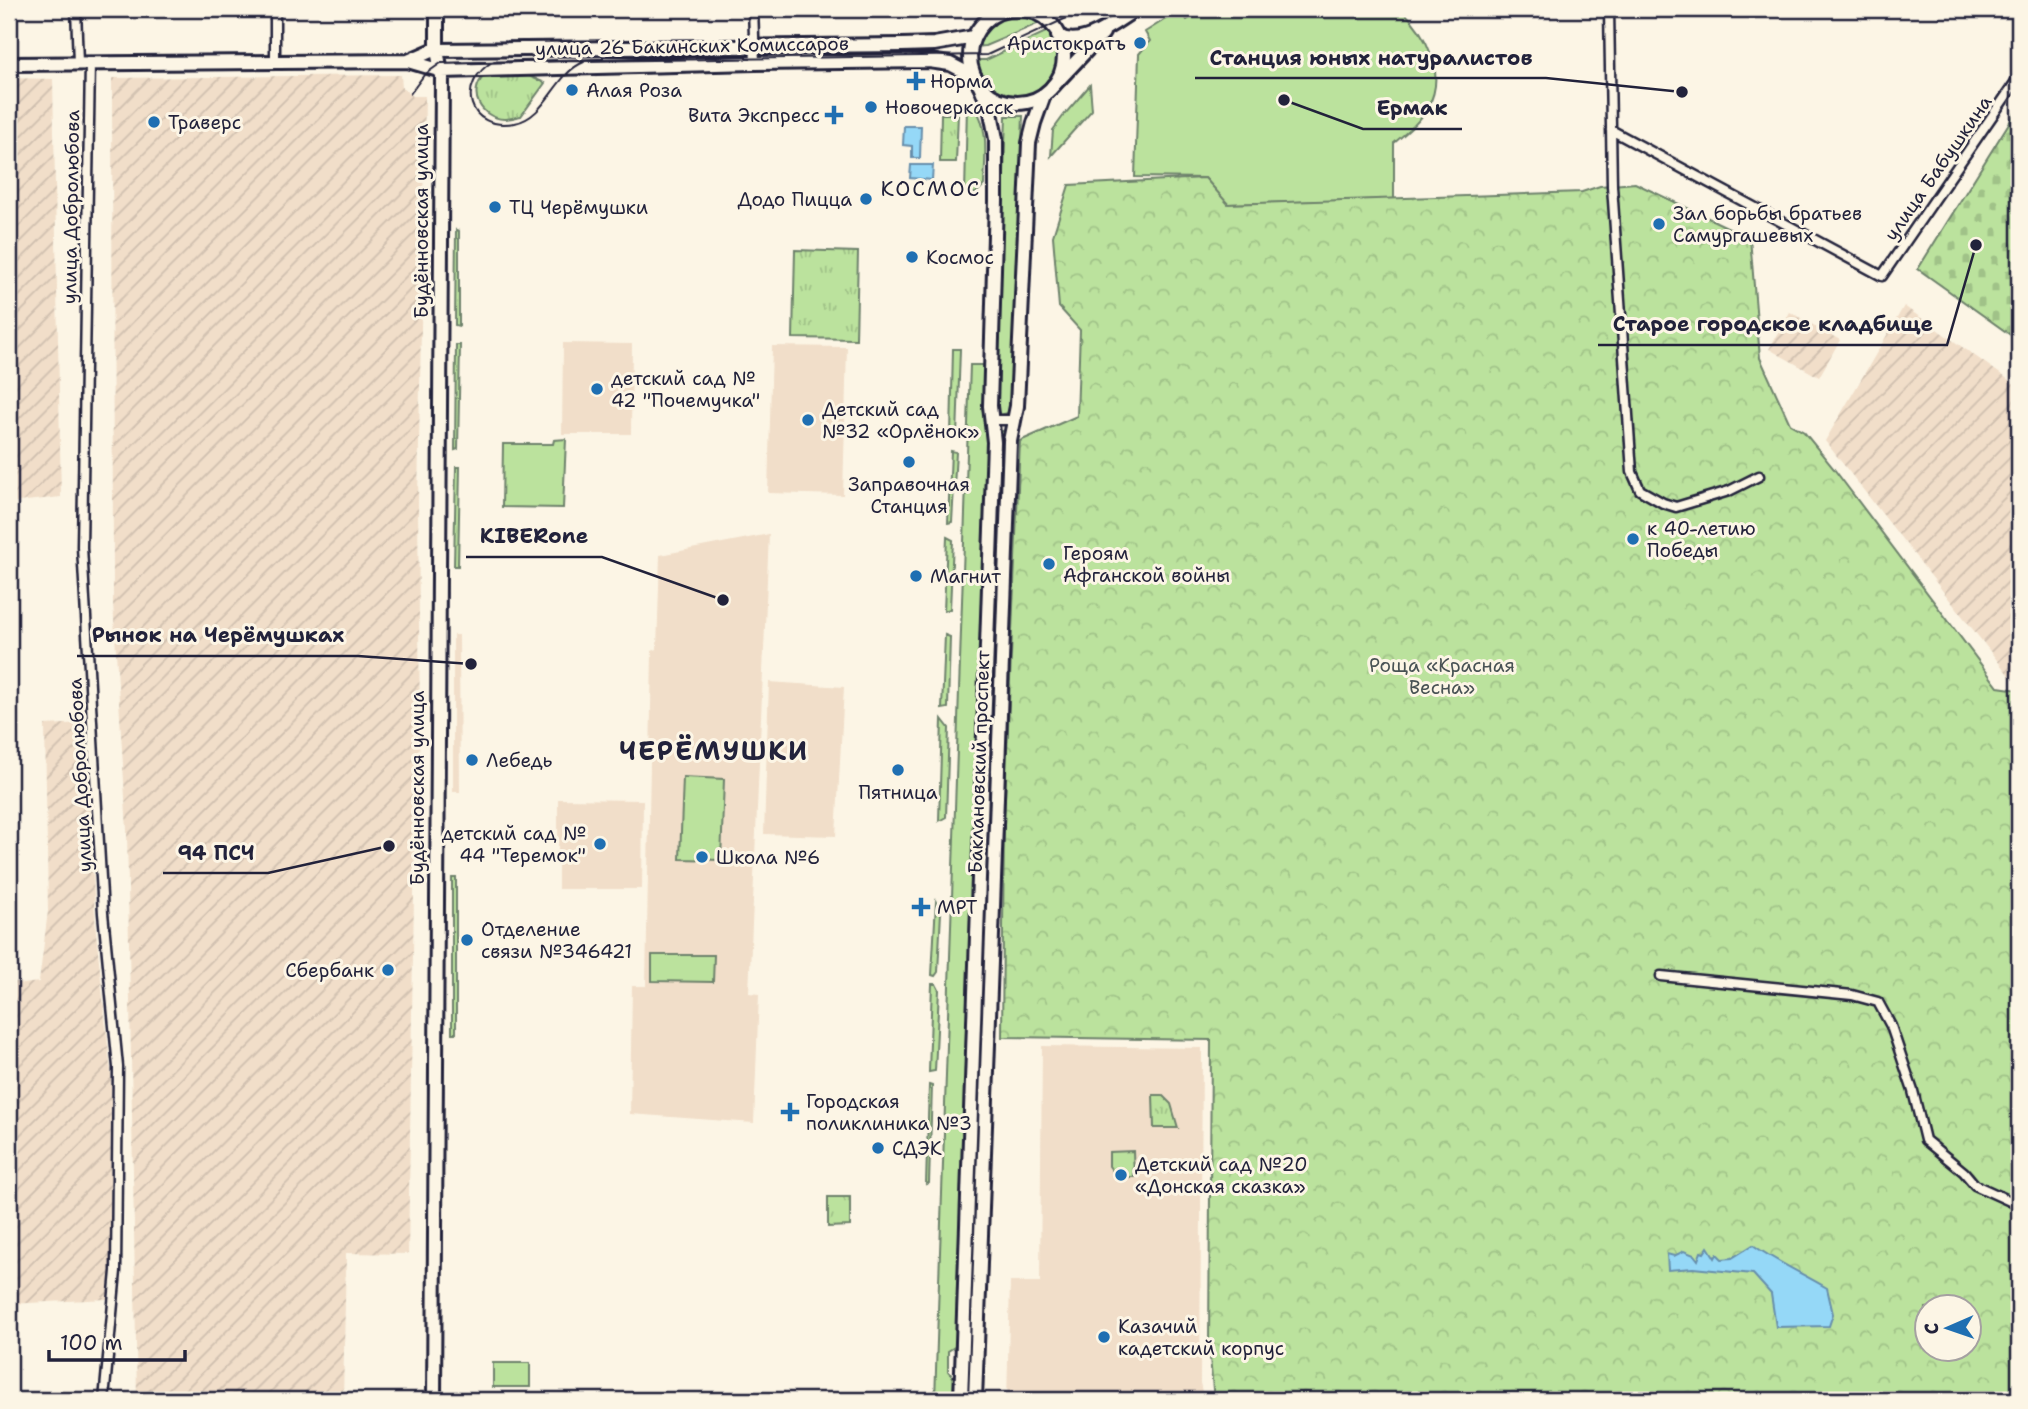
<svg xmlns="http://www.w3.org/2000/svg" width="2028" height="1409" font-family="'Shantell Sans',sans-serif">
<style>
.built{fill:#f1dec9}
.industrial{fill:url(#industrial-furrows)}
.grass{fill:#bbe29d;stroke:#6e826c;stroke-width:2}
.forest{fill:url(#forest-crowns);stroke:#6e826c;stroke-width:2;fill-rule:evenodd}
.cemetery{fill:url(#cemetery-stones);stroke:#6e826c;stroke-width:2}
.park{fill:url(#park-tufts);stroke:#6e826c;stroke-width:2}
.water{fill:#95d8f7;stroke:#678fac;stroke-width:2}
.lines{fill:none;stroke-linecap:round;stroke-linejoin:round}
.street-casing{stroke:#22223b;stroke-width:13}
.secondary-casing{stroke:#22223b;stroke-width:18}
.primary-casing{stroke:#22223b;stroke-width:18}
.street{stroke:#fcf5e5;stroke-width:8}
.secondary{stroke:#fcf5e5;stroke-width:12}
.primary{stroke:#fcf5e5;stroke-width:12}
.tram{stroke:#22223b;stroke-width:2}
.poi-dot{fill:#1f6fb2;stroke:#fcf5e5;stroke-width:2.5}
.labels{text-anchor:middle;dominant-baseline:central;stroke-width:6;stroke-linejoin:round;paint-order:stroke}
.poi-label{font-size:19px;fill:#22223b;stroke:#fcf5e5;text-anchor:start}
.street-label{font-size:19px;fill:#22223b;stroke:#fcf5e5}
.park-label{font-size:19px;fill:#485254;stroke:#fcf5e5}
.neighbourhood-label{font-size:21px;letter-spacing:2px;fill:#22223b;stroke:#fcf5e5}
.district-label{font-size:26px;font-weight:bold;letter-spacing:2px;fill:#22223b;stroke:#fcf5e5}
.leader{fill:none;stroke:#22223b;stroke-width:2.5}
.callout-dot{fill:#22223b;stroke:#fcf5e5;stroke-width:2.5}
.callout-label{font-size:21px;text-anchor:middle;font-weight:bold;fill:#22223b;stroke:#fcf5e5;stroke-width:6;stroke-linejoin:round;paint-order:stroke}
</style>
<defs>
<pattern id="industrial-furrows" width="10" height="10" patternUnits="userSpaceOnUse" patternTransform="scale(1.75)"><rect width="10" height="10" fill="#f1dec9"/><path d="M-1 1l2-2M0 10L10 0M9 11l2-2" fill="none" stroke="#cebeae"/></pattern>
<pattern id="forest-crowns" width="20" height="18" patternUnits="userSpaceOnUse" patternTransform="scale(1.75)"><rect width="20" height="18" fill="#bbe29d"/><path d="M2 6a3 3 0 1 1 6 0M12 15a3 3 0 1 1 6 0" fill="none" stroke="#a0c288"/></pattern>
<pattern id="cemetery-stones" width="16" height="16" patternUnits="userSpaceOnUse" patternTransform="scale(1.75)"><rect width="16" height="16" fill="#bbe29d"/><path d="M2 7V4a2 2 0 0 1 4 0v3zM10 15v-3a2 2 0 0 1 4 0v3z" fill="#a0c288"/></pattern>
<pattern id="park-tufts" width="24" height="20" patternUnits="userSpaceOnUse" patternTransform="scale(1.75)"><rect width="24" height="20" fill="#bbe29d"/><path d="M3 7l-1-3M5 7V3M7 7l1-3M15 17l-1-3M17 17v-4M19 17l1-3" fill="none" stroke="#a0c288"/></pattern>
</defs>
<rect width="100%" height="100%" fill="#fcf5e5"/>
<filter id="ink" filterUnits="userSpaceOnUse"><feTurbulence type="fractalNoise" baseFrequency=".0143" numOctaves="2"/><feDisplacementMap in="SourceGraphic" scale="14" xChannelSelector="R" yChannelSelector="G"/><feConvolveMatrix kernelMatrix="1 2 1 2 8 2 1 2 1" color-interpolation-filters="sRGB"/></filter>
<g filter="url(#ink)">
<path class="built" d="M563,343L632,344L631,434H562Z
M772,346L847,347L843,495L768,493Z
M769,534L749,993L759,994L754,1123L630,1114L632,986H646L652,651L657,649L660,555Z
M453,635H459L460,792H453Z
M769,682L844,687L836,836L764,834Z
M558,799L643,800L642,889H558Z
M1042,1046L1202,1048L1200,1383L1204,1400H1007L1010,1282H1040Z"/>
<path class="industrial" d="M401,75L402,88L413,96H425L418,501L420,737L415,835L408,1254L346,1253L343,1400H137L127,830L113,603L112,78Z
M9,78L53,79L61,497L9,503Z
M1904,306L2019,387V666L2011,678L1825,441Z
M1790,312L1840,340L1819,377L1769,349Z
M85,723L96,932L111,1074L110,1296L107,1299L9,1304V980L23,984L39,982L48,911L45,725Z"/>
<path class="grass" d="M1196,9H1401C1426,33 1447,73 1428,107C1420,122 1406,133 1394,143V199L1227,204L1205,178L1135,177L1139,54L1150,41L1145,32L1180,10L1187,20L1198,13Z
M1014,13L1029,15L1042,22L985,46L975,47C982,27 994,18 1014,13Z
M1050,30C1082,94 993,128 974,60H986Z
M1090,85L1092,110L1051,156L1053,130L1064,115Z
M973,104C990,128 985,157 984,185L976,193L965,194L967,105Z
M1006,116H1023L1011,410L1008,413L1000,415L996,407Z
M456,230L459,231V326L455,325Z
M456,345H460L458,449L455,450Z
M953,349H960L957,437L951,436Z
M970,365H985L983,406L988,438C976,741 967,1043 956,1346L948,1351V1371L954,1378L953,1400H935Z
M1000,431H1005L971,1391L967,1390Z
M566,439L563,508L502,507L503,444H553L554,440Z
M951,451L956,452L952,522L948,523Z
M456,467H460L458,566H454Z
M947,537L953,540L950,609L944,611Z
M945,635L950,637L948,708L942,709Z
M942,719L949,728L946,817L939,821Z
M683,777L724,779L721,860L680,859Z
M452,878H456V1033H452Z
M936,902L941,912L938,972L935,976L932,975Z
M652,955H714L713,982L652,981Z
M932,984H936L939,990L935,1071L929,1072Z
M929,1085L932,1086L929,1183L926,1184Z
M493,1363H530V1387H493Z"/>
<path class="forest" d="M1205,178L1228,204L1582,192L1600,186L1635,183L1750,238L1760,358L1790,424L1804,432L1834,469L1998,687L2019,690V1400H1214L1209,1347L1211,1040L1002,1037L1004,822L1020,441L1077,416L1080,330L1059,307L1053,236L1069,185ZM1926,1308H1968V1350H1926Z"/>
<path class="cemetery" d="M2019,107V341L1918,269Z"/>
<path class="park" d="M524,74L545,83L521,116C516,117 509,119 504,119C481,118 467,93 484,76Z
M941,114H958L956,162H940Z
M795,250L858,252L856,339L793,338Z
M1153,1095H1162L1171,1104L1178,1128H1154Z
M1133,1151L1134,1177H1117L1109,1166V1152Z
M828,1197H850V1226L828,1227Z"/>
<path class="water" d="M904,126H921L920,158H912V146L903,145Z
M911,165H933L932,180L910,178Z
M1753,1245C1778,1263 1802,1273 1827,1288L1833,1314L1829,1326L1776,1327L1771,1294L1753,1274L1693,1268L1668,1270L1667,1254L1674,1256L1684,1251L1694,1255L1698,1260L1701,1252L1704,1253L1708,1247L1715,1258L1717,1254L1722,1259L1732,1258Z"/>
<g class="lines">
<defs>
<path id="street" d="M76,9L78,63
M275,9V61
M753,9L755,63
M1609,9L1612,186L1632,472L1640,490L1663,503L1676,507L1729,491L1759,476
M90,63L82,547L103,913L118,1067L116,1271L104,1400
M1611,130L1882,276L2019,77
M993,420H1014
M1661,976L1852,995L1878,1002L1891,1026L1913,1091L1925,1140L1964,1172L1975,1185L2019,1205"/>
<path id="secondary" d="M1058,36C1083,50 1116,21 1136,9
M408,61L431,51L437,50L902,45L934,44L974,37
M9,64L408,61L442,71L755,63L929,61L950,64L975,77
M1053,86L1103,33
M434,1400L442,77L437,50V9"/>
<path id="primary" d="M970 56a47 47 0 1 1 94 0a47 47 0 1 1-94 0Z
M961,1400L994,442L990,406L996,201V139L991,112L980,85
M975,1400L1010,441L1017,406L1029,143L1034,123L1044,95"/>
</defs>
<use href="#street" class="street-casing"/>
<use href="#secondary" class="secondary-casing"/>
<use href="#primary" class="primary-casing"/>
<use href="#street" class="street"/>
<use href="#secondary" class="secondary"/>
<use href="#primary" class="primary"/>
<path class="tram" d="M494,61C455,83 467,132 515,123C547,117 554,74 584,62
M410,94L424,75L441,63L987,55L1086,9"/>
</g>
</g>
<g class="poi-dot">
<circle cx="1140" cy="43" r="7"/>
<path d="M912.5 70.5h7v7h7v7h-7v7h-7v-7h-7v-7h7z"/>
<circle cx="572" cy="90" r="7"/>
<circle cx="871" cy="107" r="7"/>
<path d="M830.5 104.5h7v7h7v7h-7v7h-7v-7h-7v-7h7z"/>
<circle cx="154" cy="122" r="7"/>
<circle cx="866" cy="199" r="7"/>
<circle cx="495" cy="207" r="7"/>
<circle cx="1659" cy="224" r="7"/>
<circle cx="912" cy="257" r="7"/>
<circle cx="597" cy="389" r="7"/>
<circle cx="808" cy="420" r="7"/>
<circle cx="909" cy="462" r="7"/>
<circle cx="1633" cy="539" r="7"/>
<circle cx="1049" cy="564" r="7"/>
<circle cx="916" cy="576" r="7"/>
<circle cx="472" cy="760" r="7"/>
<circle cx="898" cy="770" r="7"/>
<circle cx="600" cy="844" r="7"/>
<circle cx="702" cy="857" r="7"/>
<path d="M917.5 896.5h7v7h7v7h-7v7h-7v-7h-7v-7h7z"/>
<circle cx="467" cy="940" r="7"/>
<circle cx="388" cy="970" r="7"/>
<path d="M786.5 1101.5h7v7h7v7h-7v7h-7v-7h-7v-7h7z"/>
<circle cx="878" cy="1148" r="7"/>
<circle cx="1121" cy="1175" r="7"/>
<circle cx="1104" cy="1337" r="7"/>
</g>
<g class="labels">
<g class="poi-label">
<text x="1126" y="43" text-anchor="end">Аристократъ</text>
<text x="930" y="81">Норма</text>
<text x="586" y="90">Алая Роза</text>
<text x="885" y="107">Новочеркасск</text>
<text x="820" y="115" text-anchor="end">Вита Экспресс</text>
<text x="168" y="122">Траверс</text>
<text x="852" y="199" text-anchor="end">Додо Пицца</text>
<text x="509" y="207">ТЦ Черёмушки</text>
<text x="1673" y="213">Зал борьбы братьев<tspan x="1673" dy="22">Самургашевых</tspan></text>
<text x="926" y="257">Космос</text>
<text x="611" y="378">детский сад №<tspan x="611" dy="22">42 "Почемучка"</tspan></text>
<text x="822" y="409">Детский сад<tspan x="822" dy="22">№32 «Орлёнок»</tspan></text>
<text x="909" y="484" text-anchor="middle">Заправочная<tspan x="909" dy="22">Станция</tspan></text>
<text x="1647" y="528">к 40-летию<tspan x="1647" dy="22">Победы</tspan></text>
<text x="1063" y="553">Героям<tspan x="1063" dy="22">Афганской войны</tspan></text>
<text x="930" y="576">Магнит</text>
<text x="486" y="760">Лебедь</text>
<text x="898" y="792" text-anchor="middle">Пятница</text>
<text x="586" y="833" text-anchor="end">детский сад №<tspan x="586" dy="22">44 "Теремок"</tspan></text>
<text x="716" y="857">Школа №6</text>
<text x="937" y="907">МРТ</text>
<text x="481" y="929">Отделение<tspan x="481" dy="22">связи №346421</tspan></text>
<text x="374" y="970" text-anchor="end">Сбербанк</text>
<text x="806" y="1101">Городская<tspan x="806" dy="22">поликлиника №3</tspan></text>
<text x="892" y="1148">СДЭК</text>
<text x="1135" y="1164">Детский сад №20<tspan x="1135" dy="22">«Донская сказка»</tspan></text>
<text x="1118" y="1326">Казачий<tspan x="1118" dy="22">кадетский корпус</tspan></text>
</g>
<g class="street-label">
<text transform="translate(692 46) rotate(-1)">улица 26 Бакинских Комиссаров</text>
<text transform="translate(1938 168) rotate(-55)">улица Бабушкина</text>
<text transform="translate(71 207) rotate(-89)">улица Добролюбова</text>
<text transform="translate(421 221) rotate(-90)">Будённовская улица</text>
<text transform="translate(979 762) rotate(-88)">Баклановский проспект</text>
<text transform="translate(80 775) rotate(-93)">улица Добролюбова</text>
<text transform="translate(417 788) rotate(-90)">Будённовская улица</text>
</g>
<g class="park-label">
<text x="1442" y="665">Роща «Красная<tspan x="1442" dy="22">Весна»</tspan></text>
</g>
<g class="neighbourhood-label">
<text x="931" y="189">КОСМОС</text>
</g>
<g class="district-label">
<text x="714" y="750">ЧЕРЁМУШКИ</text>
</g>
</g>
<path class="leader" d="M1682 92L1546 78H1195M1284 100L1363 129H1462M1976 245L1947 345H1598M723 600L602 557H466M471 664L358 656H77M389 846L268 873H163"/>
<g class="callout-dot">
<circle cx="1682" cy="92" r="7"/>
<circle cx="1284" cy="100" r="7"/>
<circle cx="1976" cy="245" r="7"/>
<circle cx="723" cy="600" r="7"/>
<circle cx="471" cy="664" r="7"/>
<circle cx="389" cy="846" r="7"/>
</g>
<g class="callout-label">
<text x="1371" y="65">Станция юных натуралистов</text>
<text x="1412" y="115">Ермак</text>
<text x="1773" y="331">Старое городское кладбище</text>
<text x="534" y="543">KIBERone</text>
<text x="218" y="642">Рынок на Черёмушках</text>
<text x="216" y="860">94 ПСЧ</text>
</g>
<rect width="2028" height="1409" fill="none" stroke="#fcf5e5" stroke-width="35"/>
<rect x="18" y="18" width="1993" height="1374" fill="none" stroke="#22223b" stroke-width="2.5" filter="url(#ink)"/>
<g transform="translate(1948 1328) rotate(268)"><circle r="33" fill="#fcf5e5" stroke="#a5a1a1" stroke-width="2"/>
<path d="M0-5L12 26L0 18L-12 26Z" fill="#1f6fb2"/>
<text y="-10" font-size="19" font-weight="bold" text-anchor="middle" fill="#22223b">С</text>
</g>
<path d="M49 1350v10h136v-10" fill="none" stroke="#22223b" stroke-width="3.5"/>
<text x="60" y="1350" font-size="21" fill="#22223b" stroke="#fcf5e5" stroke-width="5" paint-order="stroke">100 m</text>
</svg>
